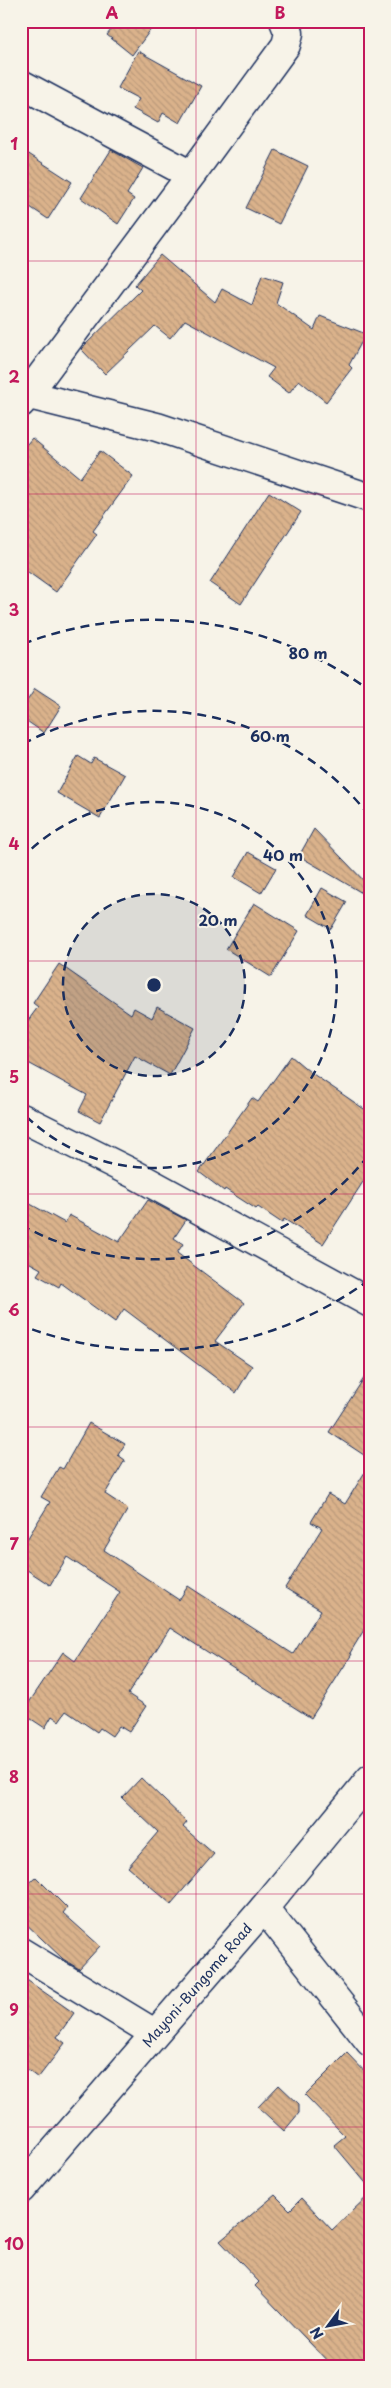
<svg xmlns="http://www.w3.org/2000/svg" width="391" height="2388" font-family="'Playpen Sans',sans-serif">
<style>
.building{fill:url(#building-back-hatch);stroke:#1b2f5e}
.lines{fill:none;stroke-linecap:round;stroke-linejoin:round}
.minor-casing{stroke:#1b2f5e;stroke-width:31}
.major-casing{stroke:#1b2f5e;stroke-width:31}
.minor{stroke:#f7f3e8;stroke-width:28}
.major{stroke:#f7f3e8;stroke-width:28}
.grid{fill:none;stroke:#c2185b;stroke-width:1;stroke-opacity:0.55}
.ring{fill:none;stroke:#1b2f5e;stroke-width:2.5;stroke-dasharray:9 6}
.labels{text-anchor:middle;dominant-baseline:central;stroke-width:4;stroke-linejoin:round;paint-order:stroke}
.street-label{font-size:14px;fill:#1b2f5e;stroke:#f7f3e8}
.centre{fill:#1b2f5e;stroke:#f7f3e8;stroke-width:2.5}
.ring-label{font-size:15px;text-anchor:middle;font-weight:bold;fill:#1b2f5e;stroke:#f7f3e8;stroke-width:4;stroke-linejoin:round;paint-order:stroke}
.neatline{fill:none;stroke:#c2185b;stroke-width:2}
.grid-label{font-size:16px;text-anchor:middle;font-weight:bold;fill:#c2185b}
</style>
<defs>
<pattern id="building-back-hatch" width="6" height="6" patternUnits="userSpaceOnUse" patternTransform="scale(1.25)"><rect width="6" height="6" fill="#dab28b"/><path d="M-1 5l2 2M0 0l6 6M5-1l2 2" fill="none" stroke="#ba997a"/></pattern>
</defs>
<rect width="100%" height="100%" fill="#f7f3e8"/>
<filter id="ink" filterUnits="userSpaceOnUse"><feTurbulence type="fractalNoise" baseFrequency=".02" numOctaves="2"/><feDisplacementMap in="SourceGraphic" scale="10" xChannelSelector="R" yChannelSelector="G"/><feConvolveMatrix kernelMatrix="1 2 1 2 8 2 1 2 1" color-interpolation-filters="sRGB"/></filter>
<g filter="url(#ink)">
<path class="building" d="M118,21H157L132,55L107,35Z
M138,51L201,86L180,123L163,113L158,123L133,109L139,99L118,88Z
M21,149L72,182L48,219L21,201Z
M111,150L143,168L127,194L134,199L118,224L81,198Z
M275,150L308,166L279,224L246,208Z
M160,255L215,302L222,289L252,305L262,275L283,282L276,303L314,330L320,316L366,334L349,365L352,368L326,402L299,380L289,393L267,377L274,368L185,320L170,338L155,326L105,374L81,349L141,290L135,285Z
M32,438L80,478L100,451L133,476L93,531L97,534L56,592L21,567V451Z
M269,492L301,512L241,604L210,583Z
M35,689L61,706L44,733L21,717V710Z
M78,756L91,764L94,758L125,775L100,818L57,793Z
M314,829L370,887L369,897L299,856Z
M248,852L276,868L261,893L234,877Z
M322,888L347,902L331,929L307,915Z
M254,903L299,931L271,977L226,949Z
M59,964L131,1014L134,1008L152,1018L157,1007L195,1028L170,1075L135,1056L100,1122L79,1111L87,1095L21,1059V1030L38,1007L33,1003Z
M291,1056L310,1072L370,1113V1171L323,1244L284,1219L282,1223L258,1207L256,1209L225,1189L224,1191L199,1172L252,1098L258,1102Z
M21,1199L65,1223L69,1215L119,1242L148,1200L186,1220L174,1238L183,1244L177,1253L244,1303L215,1341L252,1366L236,1393L124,1309L115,1322L61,1283L59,1287L37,1275L41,1269L21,1258Z
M370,1369V1459L329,1432Z
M89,1423L125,1444L118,1455L125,1460L105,1494L128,1509L104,1550L179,1600L188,1586L293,1654L321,1610L285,1588L322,1528L311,1522L328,1494L345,1504L370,1464V1620L350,1653L352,1654L311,1718L170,1628L128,1694L146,1706L129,1732L119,1726L112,1736L100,1728L97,1732L66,1711L59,1721L52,1716L45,1728L22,1713L63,1652L75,1661L120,1592L67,1557L50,1585L21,1566V1549L50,1502L41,1497L59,1467L63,1469Z
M141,1778L187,1822L183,1827L214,1854L171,1904L128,1867L158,1832L122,1798Z
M36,1877L67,1908L63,1913L100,1946L79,1969L63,1959L21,1919V1891Z
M21,1976L74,2013L57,2037L65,2043L38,2078L21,2065Z
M347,2053L370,2077V2188L334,2145L345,2136L305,2095Z
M279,2085L299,2104V2113L284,2131L258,2107Z
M370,2194V2367H333L255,2286L259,2282L220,2241L275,2195L290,2210L302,2198L332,2230Z"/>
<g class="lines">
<defs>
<path id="minor" d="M21,84L191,175L286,45L289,33L284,21
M29,395L157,427L370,498
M21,403L191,175
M22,1118L134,1174L370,1303
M264,1908L370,2042
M21,1952L154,2033"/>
<path id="major" d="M21,2189L264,1908L370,1779"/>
</defs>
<use href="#minor" class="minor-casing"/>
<use href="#major" class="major-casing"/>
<use href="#minor" class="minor"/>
<use href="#major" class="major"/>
</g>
</g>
<path class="grid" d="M196,21V2367M21,261H370M21,494H370M21,727H370M21,961H370M21,1194H370M21,1427H370M21,1661H370M21,1894H370M21,2127H370"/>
<circle cx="154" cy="985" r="91" fill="#1b2f5e" fill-opacity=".12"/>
<g class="ring">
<circle cx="154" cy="985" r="91"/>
<path d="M21 859A183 183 0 1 1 21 1111"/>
<path d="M368 1156A274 274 0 0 1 23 1226M23 744A274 274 0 0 1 368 814"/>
<path d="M369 1280A365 365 0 0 1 23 1326M23 644A365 365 0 0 1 369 690"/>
</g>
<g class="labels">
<g class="street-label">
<text transform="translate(197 1985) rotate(-49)">Mayoni-Bungoma Road</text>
</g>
</g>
<circle cx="154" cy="985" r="8" class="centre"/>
<g class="ring-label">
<text x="308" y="659">80 m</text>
<text x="270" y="742">60 m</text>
<text x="283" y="861">40 m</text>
<text x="218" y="926">20 m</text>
</g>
<rect width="391" height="2388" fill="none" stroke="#f7f3e8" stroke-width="55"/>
<g transform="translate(328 2326) rotate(238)" stroke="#f7f3e8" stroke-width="4" paint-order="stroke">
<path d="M0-4L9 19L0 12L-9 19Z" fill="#1b2f5e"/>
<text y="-8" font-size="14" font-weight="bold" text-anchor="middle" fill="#1b2f5e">N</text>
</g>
<rect x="28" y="28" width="336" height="2332" class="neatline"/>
<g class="grid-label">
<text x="112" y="19">A</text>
<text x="280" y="19">B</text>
<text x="14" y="150">1</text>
<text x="14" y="383">2</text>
<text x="14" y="616">3</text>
<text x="14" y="850">4</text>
<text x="14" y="1083">5</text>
<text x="14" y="1316">6</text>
<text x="14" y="1550">7</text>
<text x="14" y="1783">8</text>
<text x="14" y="2016">9</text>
<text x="14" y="2250">10</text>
</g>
</svg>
